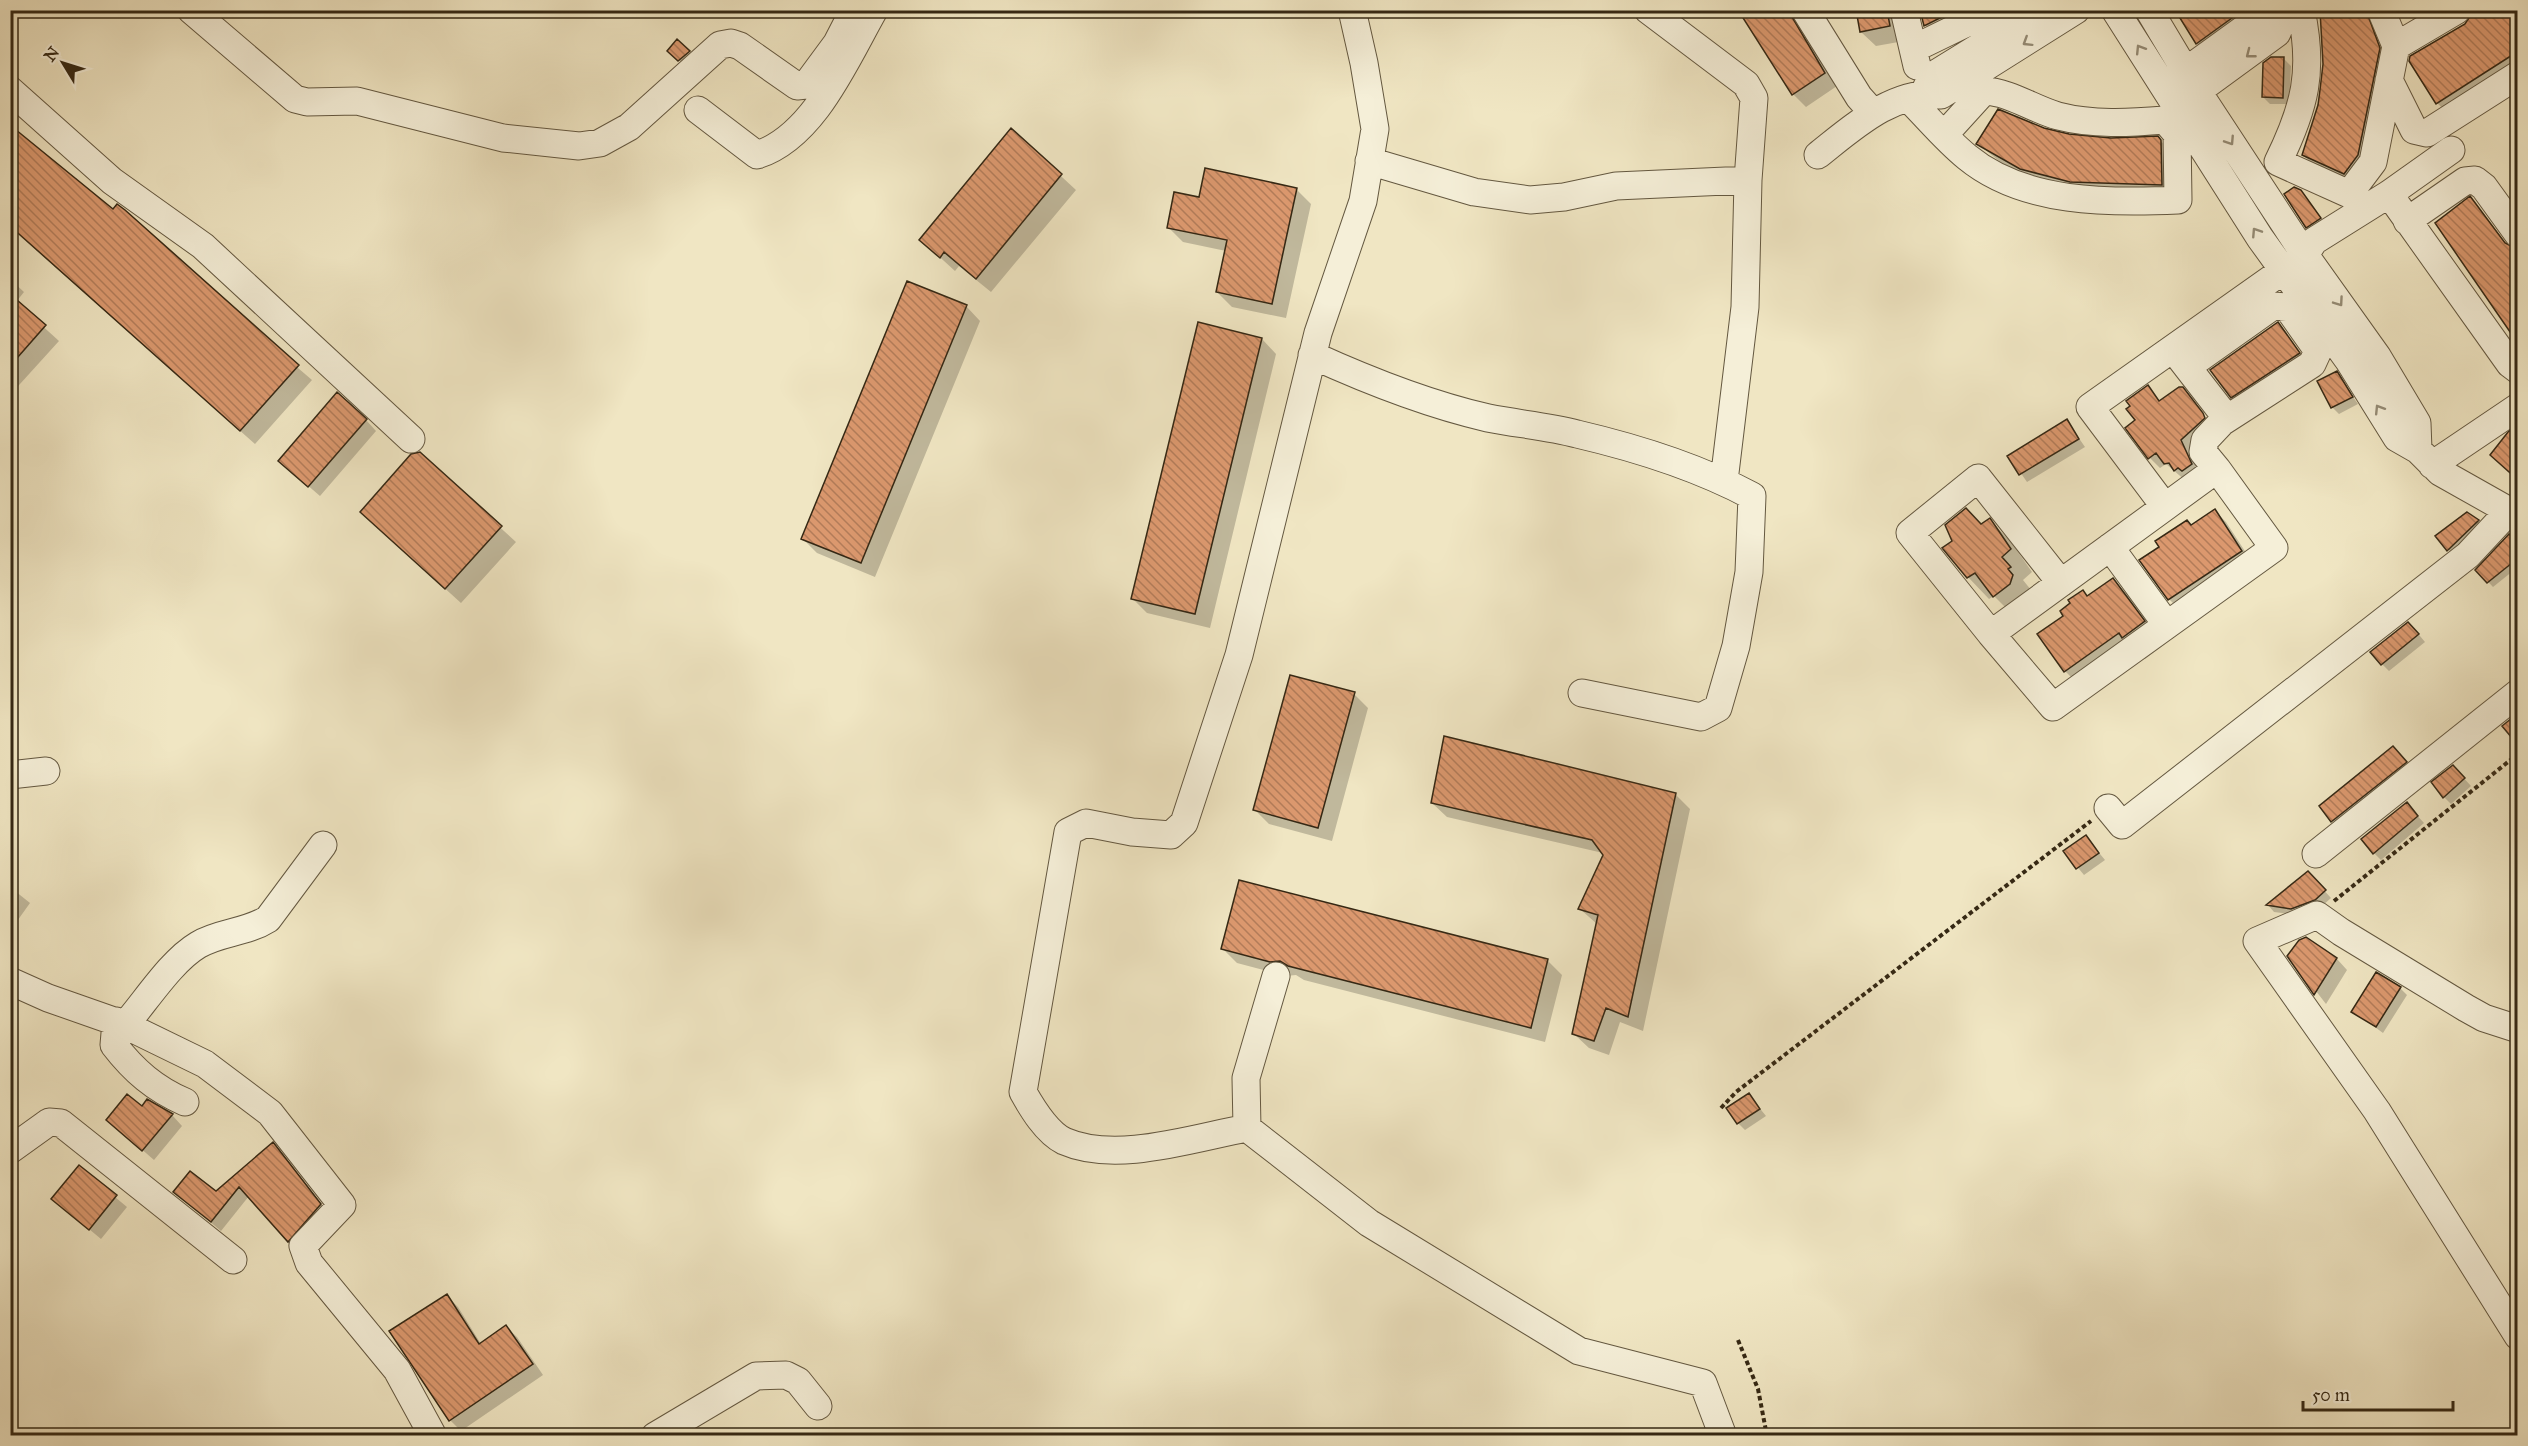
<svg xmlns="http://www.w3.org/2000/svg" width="2528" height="1446" font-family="'IM FELL Great Primer',serif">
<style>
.shadow{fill:#0003}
.building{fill:url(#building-back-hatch);stroke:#352814;stroke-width:1.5}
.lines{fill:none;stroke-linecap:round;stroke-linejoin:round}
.minor-casing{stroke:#645840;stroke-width:29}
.path{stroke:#352814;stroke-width:4;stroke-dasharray:4.5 3;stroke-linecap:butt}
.minor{stroke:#f5efd8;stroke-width:27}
.oneway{stroke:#958c76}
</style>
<defs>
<pattern id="building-back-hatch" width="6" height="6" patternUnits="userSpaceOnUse" patternTransform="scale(1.5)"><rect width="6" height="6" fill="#db986e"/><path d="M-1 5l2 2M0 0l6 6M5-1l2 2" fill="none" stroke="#b27c59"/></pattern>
</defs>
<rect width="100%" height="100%" fill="#f0e6c3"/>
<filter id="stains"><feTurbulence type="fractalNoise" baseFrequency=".00333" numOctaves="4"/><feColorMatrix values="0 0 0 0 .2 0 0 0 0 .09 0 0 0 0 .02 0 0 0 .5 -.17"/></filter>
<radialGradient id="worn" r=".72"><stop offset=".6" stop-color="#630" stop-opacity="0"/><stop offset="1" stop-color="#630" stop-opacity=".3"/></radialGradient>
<path class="shadow" d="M1740,10H1790L1837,86L1806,107L1793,94Z
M1857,10H1898L1904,41L1876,46L1861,32Z
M1921,10H1988L1940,40L1925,25Z
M2177,10H2243L2251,23L2208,54L2197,44Z
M2321,10H2382L2390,60L2355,184L2314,166L2303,155L2320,106L2324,64Z
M2403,10H2415L2409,14Z
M2476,10H2518V75L2452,117L2437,103L2466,25Z
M677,41L692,55L682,63L669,51Z
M2284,59L2291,66L2289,104H2270L2263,97Z
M10,127L74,180L76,178L312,380L255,444L10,227Z
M2043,129L2069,136L2111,140L2158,138L2175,156L2176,199L2060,191L2014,173L1978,144Z
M1011,130L1076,190L991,292L959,266L955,271L921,240Z
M1296,189L1311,204L1286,318L1232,307L1217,292L1226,251L1183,242L1168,227L1200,199Z
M2300,191L2327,226L2314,234L2307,227Z
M2470,198L2512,250H2518V339L2438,224Z
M10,279L24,292L16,302L59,341L10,395Z
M966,306L980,321L875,577L817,553L803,539Z
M2278,324L2309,365L2242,407L2231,396Z
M1262,339L1276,354L1210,628L1147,613L1132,598Z
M2336,373L2358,404L2339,414L2332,407Z
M2148,387L2161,402L2182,389L2214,429L2202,475L2186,481L2166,464L2160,468L2150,458L2137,420Z
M366,420L376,431L320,496L291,471Z
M2067,421L2085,447L2027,482L2009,456Z
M2518,428V479L2503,465L2509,434Z
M419,453L516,542L461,603L376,526Z
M2215,511L2226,522L2252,562L2180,610L2169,599L2192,526Z
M1990,520L2011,542L2032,572L2023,580L2031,590L2016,618L1994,596L1989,599L1968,577Z
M2477,520L2484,527L2455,557L2437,536Z
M2509,536L2518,540V567L2493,587L2477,570Z
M2113,580L2134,601L2165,644L2145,659L2141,654L2087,693L2065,671V616Z
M2415,630L2425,642L2389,671L2382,664Z
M1354,694L1368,708L1332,841L1269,824L1255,810Z
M2399,755L2412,769L2340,827L2333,821Z
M2460,774L2471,786L2451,804L2444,797Z
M1675,794L1690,809L1643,1031L1620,1022L1609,1055L1589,1048L1574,1034L1597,924L1580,909L1604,855L1603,853L1447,817L1432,803Z
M2413,811L2424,823L2381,860L2374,853Z
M2086,837L2105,860L2084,875L2065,852Z
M2308,873L2331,898L2322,906L2299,915L2274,912L2268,905Z
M1240,882L1548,961L1562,975L1545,1042L1304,980L1296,975L1286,976L1237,963L1222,948Z
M10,887L30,903L10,931Z
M2306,939L2337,959L2347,970L2326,1004L2289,956Z
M2400,988L2407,995L2383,1033L2353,1011Z
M1749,1095L1766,1116L1745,1130L1738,1123Z
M10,1099L17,1105L10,1113Z
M142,1108L172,1115L182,1126L154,1160L108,1120Z
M273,1144L330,1215L299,1250L249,1196L221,1231L175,1192L216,1193Z
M79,1167L127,1207L101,1239L53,1199Z
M447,1296L458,1307L481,1344L506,1327L517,1337L543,1375L461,1431L450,1420L391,1331Z"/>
<path class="building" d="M1738,10H1788L1825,73L1792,95Z
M1856,10H1887L1890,26L1860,32Z
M1920,10H1956L1924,26Z
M2175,10H2243L2196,44Z
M2320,10H2366L2380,48L2358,155L2344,174L2302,155L2318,105L2320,90L2323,64Z
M2474,10H2517V52L2436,104L2409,61L2410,56L2465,24Z
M677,39L690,51L678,61L667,51Z
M2271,57H2284L2283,98L2262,97L2263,63Z
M1998,109L2044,128L2069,134L2111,138L2158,136L2161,140L2162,185L2070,182L2020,169L1976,144Z
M10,125L113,209L117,204L125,210L299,365L240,431L10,226Z
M1011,128L1062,174L976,279L944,252L940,258L919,240Z
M1205,168L1297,188L1272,304L1216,292L1227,240L1167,228L1174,192L1199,197Z
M2294,187L2301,190L2321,218L2306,228L2284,194Z
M2470,196L2505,243L2517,249V342L2435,223Z
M907,281L967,305L861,563L801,539Z
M10,294L46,325L10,366Z
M1198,322L1262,338L1195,614L1131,599Z
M2278,322L2300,353L2231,398L2210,370Z
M2337,371L2353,397L2331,408L2317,381Z
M2148,385L2159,401L2179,387H2183L2203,413L2205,418L2181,440L2192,464L2182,471L2178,468L2174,471L2169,463L2164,464L2156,453L2148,459L2125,428L2135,420L2126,409L2130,406L2126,401Z
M337,392L367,419L308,487L278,461Z
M2067,419L2079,439L2019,475L2007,456Z
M2517,426V479L2490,455L2508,432Z
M420,452L502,526L445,589L360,512L411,454Z
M1966,508L1981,524L1990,518L2011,549L2002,557L2011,567L2008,569L2013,575L2010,584L1993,597L1975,573L1967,578L1942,548L1952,541L1945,525Z
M2215,509L2242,551L2168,600L2139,560L2159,547L2155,541L2187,520L2191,525Z
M2467,512L2479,520L2447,551L2435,536Z
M2509,534L2517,539V559L2487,583L2475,570Z
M2113,578L2145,621L2122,638L2119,633L2064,672L2037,634L2063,616L2060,611L2070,603L2068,600L2083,590L2087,596Z
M2408,622L2419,634L2381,665L2370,652Z
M1290,675L1355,692L1318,828L1253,810Z
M2517,714V744L2502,726Z
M1444,736L1676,793L1628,1017L1606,1008L1594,1041L1572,1034L1598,915L1578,909L1603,855L1592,840L1431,803Z
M2393,746L2407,762L2331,822L2319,806Z
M2453,765L2465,778L2443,798L2431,782Z
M2407,802L2418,816L2373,854L2361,839Z
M2086,835L2099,853L2076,869L2063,851Z
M2308,871L2326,890L2315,900L2291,909L2266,905Z
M1239,880L1548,959L1531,1028L1288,966L1280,961L1270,962L1221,949Z
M2306,937L2337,958L2314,995L2287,956L2299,940Z
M2376,972L2401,987L2376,1027L2351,1012Z
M1749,1093L1760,1109L1737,1124L1726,1108Z
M127,1094L142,1106L147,1099L173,1114L142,1151L106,1120Z
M273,1142L321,1204L288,1242L239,1187L211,1222L173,1192L190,1171L216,1191Z
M79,1165L117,1195L89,1230L51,1199Z
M447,1294L479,1344L506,1325L533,1364L449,1421L389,1331Z"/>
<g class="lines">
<defs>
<path id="minor" d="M191,10L295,99L307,102L357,101L503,138L579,146L600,143L629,127L720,45L731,43L740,46L797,86L806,85L837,43L854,10
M1648,10L1746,84L1754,98L1748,180L1745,307L1724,481
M1805,10L1859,97L1867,106L1876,110
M1904,10L1917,66
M2115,10L2260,238L2349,361L2397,438L2418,450L2440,472L2518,516
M2149,10L2198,92L2305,255L2377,356L2417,423L2418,450
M2301,10C2314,71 2305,107 2278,162L2349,194L2373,162L2396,46L2381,10
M2396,46L2457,10
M1913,49L1993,10
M2389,80L2414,130L2427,133L2518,75
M2172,81L2266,13L2287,10
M10,90L112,181L203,246L411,439
M1924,93L1932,76L2039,10
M1909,99C1928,118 1946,140 1967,157C2024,204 2109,203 2178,200L2177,134L2165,120C2129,123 2093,125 2058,116C2033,109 2010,92 1984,91L1944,135
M2184,101L2277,33L2286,11
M698,110L757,155C814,137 846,59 874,10
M1818,155C1852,128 1894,89 1941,95L2076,10
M1369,161L1474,192L1530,200L1564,197L1616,186L1748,180
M2389,194L2510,364L2518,370
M2407,221L2465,181L2475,180L2484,187L2518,234
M2177,354L2222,412V422L2205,440L2203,452L2217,469
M1312,355C1369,381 1427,404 1488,418C1517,424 1548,426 1577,434C1637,448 1698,467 1752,496L1749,572L1736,646L1718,708L1701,717L1582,693
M2187,367L2273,306L2287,307L2318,351L2312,364L2222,422
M2432,465L2518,407
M2165,507L2217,469L2274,548L2053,707L1991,634L2165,507L2090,407L2305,255L2314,241L2389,194L2451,150
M2110,547L2167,625
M1991,634L1910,533L1978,478L2061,583
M10,775L46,771
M2108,808L2122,825L2468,555L2509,511
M2316,854L2518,693
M1276,976L1246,1078L1247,1128L1369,1223L1579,1351L1703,1383L1723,1436
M10,981L48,998L125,1025L205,1064L270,1113L342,1205L303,1246L309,1263L397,1370L433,1436
M116,1021L114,1045C134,1071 155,1089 185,1102
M125,1025C146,1001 171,961 198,945C219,932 246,933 268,919L323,845
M2518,1029L2484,1018L2466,1008L2341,932L2317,915L2257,941L2377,1111L2518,1336
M1247,1128C1193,1138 1116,1164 1064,1141C1046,1132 1032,1108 1023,1092L1068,832L1086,823L1132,832L1171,835L1184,823L1239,655L1318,333L1363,201L1375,129L1364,63L1352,10
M10,1150L49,1122L61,1123L233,1260
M655,1436L756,1376L786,1375L798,1381L818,1406"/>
</defs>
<use href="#minor" class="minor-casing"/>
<path class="path" d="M2334,901L2518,754
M1721,1108L1736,1092L2091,821
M1738,1340L1758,1389L1767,1436"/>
<use href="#minor" class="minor"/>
</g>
<defs><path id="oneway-chevron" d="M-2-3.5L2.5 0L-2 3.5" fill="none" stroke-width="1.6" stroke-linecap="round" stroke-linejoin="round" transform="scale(1.5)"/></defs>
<g class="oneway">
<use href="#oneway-chevron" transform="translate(2027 42) rotate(148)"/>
<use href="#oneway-chevron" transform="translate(2140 49) rotate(-122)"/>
<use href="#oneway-chevron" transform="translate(2250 54) rotate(142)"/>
<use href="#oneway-chevron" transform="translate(2230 141) rotate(57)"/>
<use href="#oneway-chevron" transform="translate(2256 232) rotate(-123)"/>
<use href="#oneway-chevron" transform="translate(2339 302) rotate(55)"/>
<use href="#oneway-chevron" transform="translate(2379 409) rotate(-122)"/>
</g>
<rect width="2528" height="1446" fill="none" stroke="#f0e6c3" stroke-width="36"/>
<rect x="12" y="12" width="2504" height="1422" fill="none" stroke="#352814" stroke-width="3"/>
<rect x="18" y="18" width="2492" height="1410" fill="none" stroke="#352814" stroke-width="1.5"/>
<g transform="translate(63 63) rotate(308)" stroke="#f5efd8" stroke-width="4.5" paint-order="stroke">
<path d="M0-4.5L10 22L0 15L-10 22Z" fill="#352814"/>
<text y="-9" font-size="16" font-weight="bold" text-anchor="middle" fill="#352814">N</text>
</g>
<path d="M2303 1401v9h150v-9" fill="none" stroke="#352814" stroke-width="3"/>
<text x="2312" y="1401" font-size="18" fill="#352814" stroke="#f5efd8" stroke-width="4.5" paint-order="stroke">50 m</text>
<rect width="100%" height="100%" filter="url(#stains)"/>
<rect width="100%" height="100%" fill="url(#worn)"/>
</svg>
